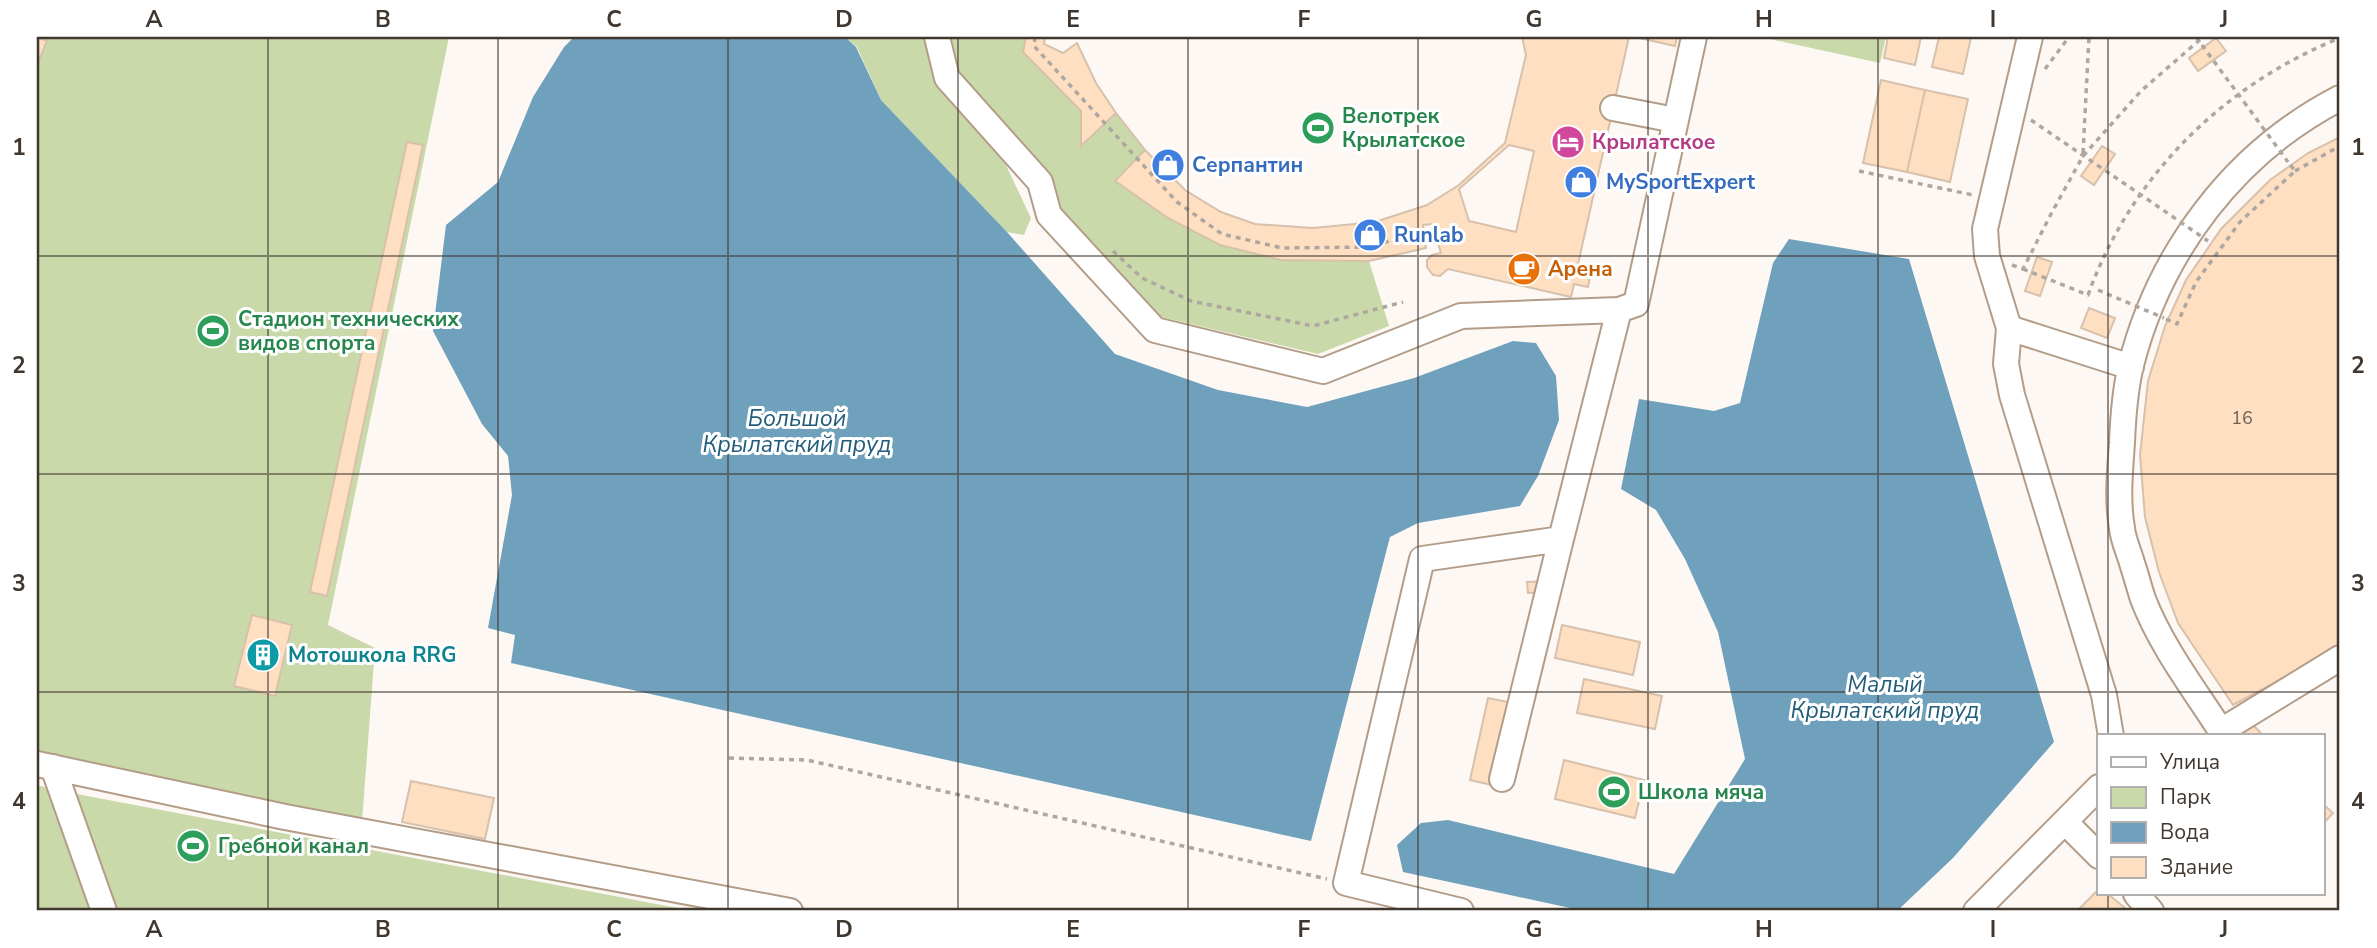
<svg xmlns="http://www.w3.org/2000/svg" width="2377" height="948" font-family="'Nunito Sans',sans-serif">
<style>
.green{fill:#cad9a9}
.water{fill:#70a1bc}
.building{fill:#fedfc1;stroke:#d7c1ac;stroke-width:2;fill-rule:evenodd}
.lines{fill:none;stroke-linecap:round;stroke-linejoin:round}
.minor-casing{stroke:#b39d89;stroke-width:28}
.path{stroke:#aea7a1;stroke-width:3.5;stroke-dasharray:5 5;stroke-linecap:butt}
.minor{stroke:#fff;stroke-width:24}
.path-bridge{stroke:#aea7a1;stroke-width:3.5;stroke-dasharray:5 5;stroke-linecap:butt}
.grid{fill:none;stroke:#40372f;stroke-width:2;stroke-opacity:0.55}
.labels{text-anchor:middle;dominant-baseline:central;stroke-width:6;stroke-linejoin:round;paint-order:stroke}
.number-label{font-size:18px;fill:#706154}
.leisure-label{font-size:21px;font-weight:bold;fill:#27864d;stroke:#fff;text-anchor:start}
.hotel-label{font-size:21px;font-weight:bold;fill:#b23c85;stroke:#fff;text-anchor:start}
.shop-label{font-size:21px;font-weight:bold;fill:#366cbe;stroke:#fff;text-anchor:start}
.food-label{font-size:21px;font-weight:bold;fill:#c56008;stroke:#fff;text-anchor:start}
.culture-label{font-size:21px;font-weight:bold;fill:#0d838f;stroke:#fff;text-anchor:start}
.water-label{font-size:23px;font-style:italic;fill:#215d7a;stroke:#fff}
.neatline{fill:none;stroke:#40372f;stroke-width:2.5}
.grid-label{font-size:23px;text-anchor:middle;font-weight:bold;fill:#40372f}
</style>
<rect width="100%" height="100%" fill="#fdf8f4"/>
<path class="green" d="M37,37H449L328,625L375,648L362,822L277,802L82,768L37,752Z
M845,37H925L944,93L1006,165L1031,218L1024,235L1007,232L881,100L857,47Z
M949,37H1026L1024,52L1081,111V145L1116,113L1145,150L1115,181L1168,218L1220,245L1281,260L1369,261L1389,326L1318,354L1157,316L1062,214L1051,176L958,71Z
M1770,37H1886L1880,63L1770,39Z
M37,785L61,791L693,911H37Z"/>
<path class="water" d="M574,37H845L856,47L881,100L1007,232L1115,354L1218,390L1307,407L1414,378L1513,341L1536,343L1556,376L1559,420L1538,476L1520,506L1418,523L1390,537L1311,841L511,663L515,635L488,628L512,495L508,456L482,424L433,331L446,225L498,182L533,97L564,47Z
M1789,239L1909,259L2054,742L1953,858L1897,911H1584L1403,872L1397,845L1421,823L1448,820L1674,874L1745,759L1718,632L1685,559L1656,510L1621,489L1639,399L1714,411L1740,403L1773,263Z"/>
<path class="building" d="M37,37L47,41L37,65Z
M1026,37H1629L1576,273L1590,276L1588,287L1574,284L1571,297L1448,269L1440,276L1433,275L1427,267V260L1432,255L1441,253L1432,224L1423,225L1426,248L1369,261L1281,260L1220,245L1168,218L1115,181L1145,150L1116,113L1081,146V111L1023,52ZM1509,145L1534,151L1516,232L1469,221L1459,189Z
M1045,37H1522L1526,55L1505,143L1459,185L1427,205L1375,222L1313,228L1255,224L1221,212L1185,190L1145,150L1116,113L1096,83L1077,43L1063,53L1044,44Z
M1635,37H1677L1675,46Z
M1888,37H1921L1915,65L1884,58Z
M1939,37H1971L1963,74L1932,67Z
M2216,38L2226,51L2198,71L2189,58Z
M1881,80L1925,90L1907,172L1863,163Z
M1925,90L1968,99L1950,182L1907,172Z
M2340,137V644L2302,668L2233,705L2178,623L2159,572L2145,517L2140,455L2148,381L2165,326L2186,280L2221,229L2270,180L2308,153Z
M407,142L423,145L327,596L310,592Z
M2102,146L2115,154L2094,185L2081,176Z
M2037,257L2052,262L2040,296L2025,291Z
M2089,308L2115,318L2107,338L2081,328Z
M1546,581L1547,592L1528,593L1527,582Z
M252,615L292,625L275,696L234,686Z
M1562,625L1640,642L1633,675L1555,658Z
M1584,679L1662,696L1655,729L1577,713Z
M1488,698L1513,703L1496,786L1470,780Z
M2251,723L2264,736H2238Z
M1564,760L1644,780L1635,818L1555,799Z
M411,781L494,798L485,839L402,822Z
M2323,804L2333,813L2323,824Z
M2099,889V894H2108L2125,908L2122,911H2077Z"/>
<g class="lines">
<defs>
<path id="minor" d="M937,37L947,78L1040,182L1049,215L1155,330L1323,371L1461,316L1619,310L1636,304L1694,37
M2030,37L1985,229L1987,256L2009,328L2006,364L2012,395L2104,695L2111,736
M2340,98C2235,152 2160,251 2131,365C2125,390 2123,417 2122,443C2120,471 2117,500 2122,528C2123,540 2129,552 2132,563C2136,575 2139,587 2143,599C2161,646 2194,689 2221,731L2340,658
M1613,108L1675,120
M2009,328L2131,367
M37,764L285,817L790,911
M53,767L104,911
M1502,779L1561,539
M2065,822L2099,856
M2136,894L2151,911
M1461,911L1346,883L1422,559L1561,539L1619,310
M1976,911L2099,787"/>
</defs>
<use href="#minor" class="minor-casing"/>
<path class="path" d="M1035,37L1034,46L1177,202L1222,234L1282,248L1369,247L1406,236
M2196,37L2244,102
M2045,69L2069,37
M2031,120L2147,199
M2083,153L2089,37
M1859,171L1973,195
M2295,171L2340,146
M1113,251L1142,278L1191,301L1313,326L1403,302
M2012,265L2023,269L2051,214L2083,156L2141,91L2203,37
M2023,269L2088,295C2131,176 2223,85 2340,38
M2166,319L2177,324L2196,282L2240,222L2295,171L2288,162
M729,758L807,760L1327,879"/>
<use href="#minor" class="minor"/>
<path class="path-bridge" d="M2244,102L2288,162
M2147,199L2208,241
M2098,290L2164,318"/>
</g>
<path class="grid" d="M268,37V911M498,37V911M728,37V911M958,37V911M1188,37V911M1418,37V911M1648,37V911M1878,37V911M2108,37V736M37,256H2340M37,474H2340M37,692H2340M2108,894V911"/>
<defs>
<symbol id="stadium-disc" viewBox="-11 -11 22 22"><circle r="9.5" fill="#2e9e5b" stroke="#fff"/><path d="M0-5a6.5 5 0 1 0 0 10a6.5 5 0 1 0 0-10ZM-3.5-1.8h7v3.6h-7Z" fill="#fff"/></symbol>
<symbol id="hotel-disc" viewBox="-11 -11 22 22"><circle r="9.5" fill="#d1479c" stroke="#fff"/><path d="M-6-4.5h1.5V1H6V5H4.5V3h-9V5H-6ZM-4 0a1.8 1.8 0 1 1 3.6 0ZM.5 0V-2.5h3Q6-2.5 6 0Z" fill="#fff"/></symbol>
<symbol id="shop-disc" viewBox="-11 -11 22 22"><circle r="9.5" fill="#3f7fe0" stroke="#fff"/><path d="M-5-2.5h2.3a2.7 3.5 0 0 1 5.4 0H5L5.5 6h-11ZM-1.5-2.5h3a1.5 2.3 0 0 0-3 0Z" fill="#fff"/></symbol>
<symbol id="cafe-disc" viewBox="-11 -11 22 22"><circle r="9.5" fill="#e8710a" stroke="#fff"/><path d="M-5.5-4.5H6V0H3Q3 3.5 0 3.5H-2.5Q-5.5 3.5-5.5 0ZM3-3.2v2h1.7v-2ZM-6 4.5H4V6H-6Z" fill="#fff"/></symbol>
<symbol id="building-disc" viewBox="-11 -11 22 22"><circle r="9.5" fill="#0f9aa8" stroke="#fff"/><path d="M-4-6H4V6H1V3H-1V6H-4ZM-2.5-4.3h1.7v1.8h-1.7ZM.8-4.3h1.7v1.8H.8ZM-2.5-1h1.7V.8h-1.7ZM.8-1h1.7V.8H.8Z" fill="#fff"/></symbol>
</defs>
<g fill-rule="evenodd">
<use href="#stadium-disc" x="1299" y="109" width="38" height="38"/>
<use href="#hotel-disc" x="1549" y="123" width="38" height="38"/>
<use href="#shop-disc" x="1149" y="146" width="38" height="38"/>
<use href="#shop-disc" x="1562" y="163" width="38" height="38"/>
<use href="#shop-disc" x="1351" y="216" width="38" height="38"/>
<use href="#cafe-disc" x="1505" y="250" width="38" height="38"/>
<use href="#stadium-disc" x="194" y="312" width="38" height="38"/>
<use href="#building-disc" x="244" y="636" width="38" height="38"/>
<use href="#stadium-disc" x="1595" y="773" width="38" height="38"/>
<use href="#stadium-disc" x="174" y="827" width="38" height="38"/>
</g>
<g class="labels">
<g class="number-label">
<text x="2242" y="418">16</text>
</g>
<g class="leisure-label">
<text x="1342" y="116">Велотрек<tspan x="1342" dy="24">Крылатское</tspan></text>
<text x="238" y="319">Стадион технических<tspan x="238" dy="24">видов спорта</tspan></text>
<text x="1638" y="792">Школа мяча</text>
<text x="218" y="846">Гребной канал</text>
</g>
<g class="hotel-label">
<text x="1592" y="142">Крылатское</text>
</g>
<g class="shop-label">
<text x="1192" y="165">Серпантин</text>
<text x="1606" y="182">MySportExpert</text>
<text x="1394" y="235">Runlab</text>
</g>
<g class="food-label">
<text x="1548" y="269">Арена</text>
</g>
<g class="culture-label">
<text x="288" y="655">Мотошкола RRG</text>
</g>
<g class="water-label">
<text x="797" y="418">Большой<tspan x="797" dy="26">Крылатский пруд</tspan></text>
<text x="1885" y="684">Малый<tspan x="1885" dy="26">Крылатский пруд</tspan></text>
</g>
</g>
<rect width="2377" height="948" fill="none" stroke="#ffffff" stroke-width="77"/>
<rect x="2097" y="734" width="228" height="161" fill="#ffffff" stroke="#b3afac" stroke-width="2"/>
<rect x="2111" y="757" width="35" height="10" fill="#ffffff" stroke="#b3afac" stroke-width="2"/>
<text x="2160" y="769" font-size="21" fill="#40372f">Улица</text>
<rect x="2111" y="787" width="35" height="21" fill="#cad9a9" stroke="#b3afac" stroke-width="2"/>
<text x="2160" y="804" font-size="21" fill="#40372f">Парк</text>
<rect x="2111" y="822" width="35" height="21" fill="#70a1bc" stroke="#b3afac" stroke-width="2"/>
<text x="2160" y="839" font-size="21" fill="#40372f">Вода</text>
<rect x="2111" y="857" width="35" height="21" fill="#fedfc1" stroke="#b3afac" stroke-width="2"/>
<text x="2160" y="874" font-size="21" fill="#40372f">Здание</text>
<rect x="38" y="38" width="2300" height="871" class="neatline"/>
<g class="grid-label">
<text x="154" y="27">A</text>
<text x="383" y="27">B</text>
<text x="614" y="27">C</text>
<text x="844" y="27">D</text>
<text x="1073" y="27">E</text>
<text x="1304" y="27">F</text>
<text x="1534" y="27">G</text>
<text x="1764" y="27">H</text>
<text x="1993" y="27">I</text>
<text x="2224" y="27">J</text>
<text x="19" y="155">1</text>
<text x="2358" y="155">1</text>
<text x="19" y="373">2</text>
<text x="2358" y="373">2</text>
<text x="19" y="591">3</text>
<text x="2358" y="591">3</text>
<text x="19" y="809">4</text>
<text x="2358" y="809">4</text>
<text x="154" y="937">A</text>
<text x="383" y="937">B</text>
<text x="614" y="937">C</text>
<text x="844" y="937">D</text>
<text x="1073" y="937">E</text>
<text x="1304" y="937">F</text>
<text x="1534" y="937">G</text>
<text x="1764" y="937">H</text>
<text x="1993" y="937">I</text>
<text x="2224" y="937">J</text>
</g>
</svg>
